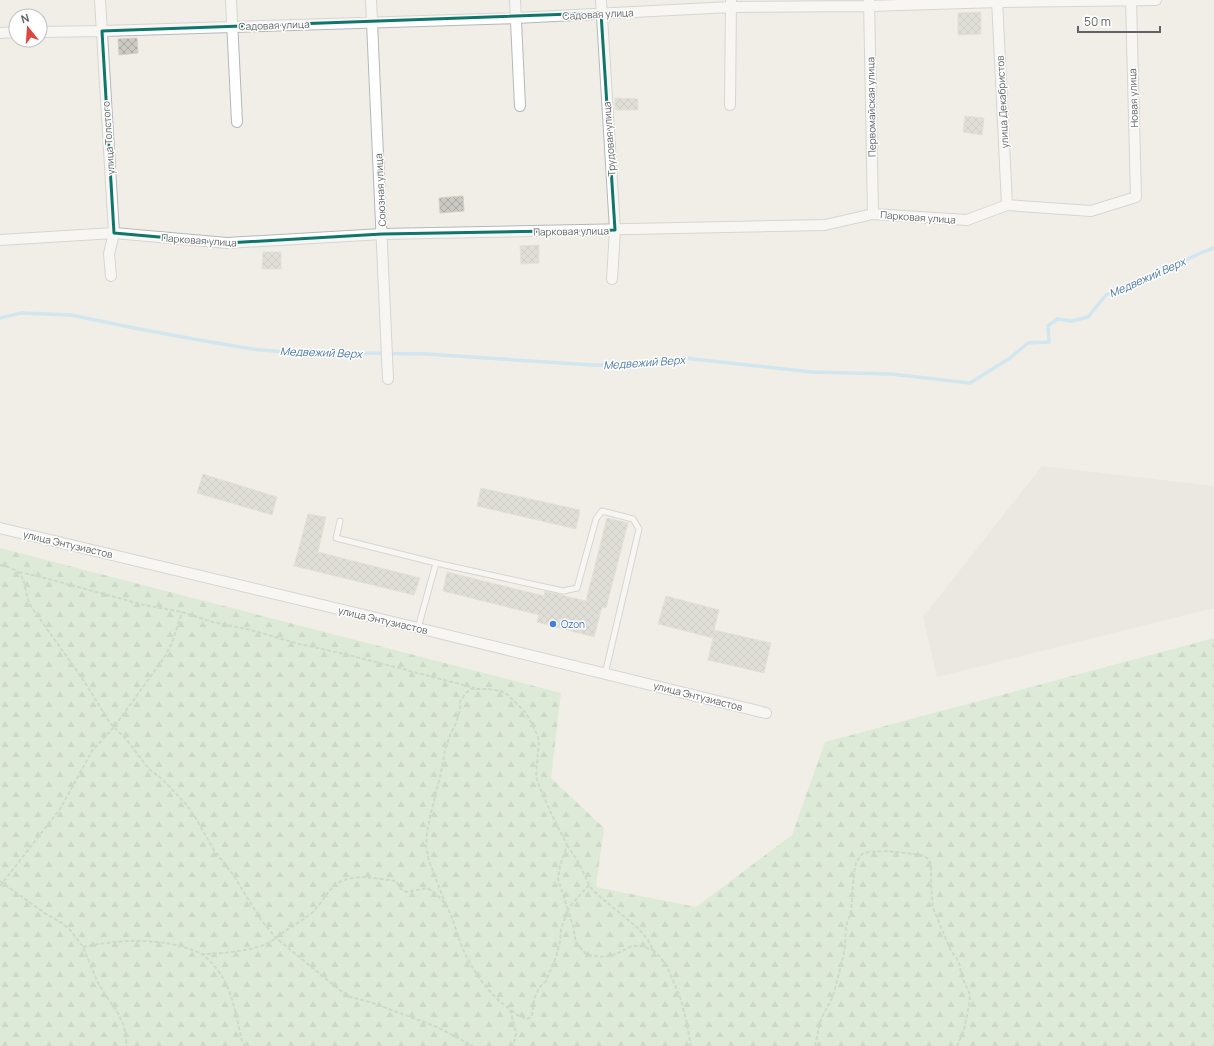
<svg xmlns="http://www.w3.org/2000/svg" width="1214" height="1046" font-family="Manrope,sans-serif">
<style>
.education{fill:#e2dfd9}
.forest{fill:url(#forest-firs)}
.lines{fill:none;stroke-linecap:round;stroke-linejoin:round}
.stream{stroke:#aedbf9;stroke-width:3.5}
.building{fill:url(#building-cross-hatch);stroke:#d4cfc6}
.lane-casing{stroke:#b4b7bb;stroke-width:7}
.street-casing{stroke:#b4b7bb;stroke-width:12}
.path{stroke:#9ec3a8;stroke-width:2;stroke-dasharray:4 2;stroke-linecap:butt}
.lane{stroke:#fff;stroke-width:5}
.street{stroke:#fff;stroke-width:10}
.marked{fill:none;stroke:#0f766e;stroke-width:3;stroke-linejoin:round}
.shop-dot{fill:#3f7fe0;stroke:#fff;stroke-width:1.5}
.labels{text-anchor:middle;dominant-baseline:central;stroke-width:3;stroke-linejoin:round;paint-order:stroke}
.street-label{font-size:10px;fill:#5f6266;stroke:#fff}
.shop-label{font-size:10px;fill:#366cbe;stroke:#fff;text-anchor:start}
.water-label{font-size:11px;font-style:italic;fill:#4776a3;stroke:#fff}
</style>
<defs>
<pattern id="forest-firs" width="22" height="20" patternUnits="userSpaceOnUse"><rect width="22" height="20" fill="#c7e5c6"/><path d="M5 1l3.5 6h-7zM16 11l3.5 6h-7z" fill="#a5bda5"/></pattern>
<pattern id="building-cross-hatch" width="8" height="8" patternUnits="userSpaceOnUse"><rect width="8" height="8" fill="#cbc9c4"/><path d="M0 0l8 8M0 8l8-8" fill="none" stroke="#a8a7a3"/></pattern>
</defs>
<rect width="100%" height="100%" fill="#f0eee7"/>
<path class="education" d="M1042,466L1214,486V608L937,677L923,617Z"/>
<path class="forest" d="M0,548L561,693L551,778L604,828L596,887L696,907L792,835L825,742L1214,638V1046H0Z"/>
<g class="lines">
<path class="stream" d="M0,318L21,313L71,315L134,328L199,340L252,349L285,352L426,354L592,365H629L684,358L812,372L891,374L970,383L1010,358L1028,343L1049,342L1048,326L1057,319L1072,321L1088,317L1106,295L1140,281L1203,252L1214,248"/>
</g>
<path class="building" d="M981,12V34L958,35V13Z
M137,38L138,53L119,55L118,39Z
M615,98L638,99V110H615Z
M965,116L984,118L982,135L963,132Z
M463,196L464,211L440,213L439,198Z
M539,245V263L521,264L520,246Z
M263,252H281V269H262Z
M203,474L277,497L272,515L197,493Z
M481,488L580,510L576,529L477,506Z
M308,514L326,517L318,552L420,578L414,595L294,566Z
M607,518L628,523L606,608L602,607L594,637L537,622L539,615L443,591L447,572L544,596L545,591L586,601Z
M666,596L719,610L714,630L771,643L764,673L708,660L713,638L658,624Z"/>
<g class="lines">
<defs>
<path id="lane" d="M340,521L336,538L436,563
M418,628L436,563L563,591L577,588L596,519L602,511L633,519L639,529L605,674"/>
<path id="street" d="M100,0L114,233L109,254L111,276
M231,0L237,122
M371,0L388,379
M515,0L520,106
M601,0L615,230L612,279
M869,0L873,214
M997,0L1007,205
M40,32L102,31L516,18L731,7L869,6L997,2L1156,0
M0,33L16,32
M730,105L731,0
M0,240L114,233L227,243L382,234L825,225L873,214L967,220L1007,205L1091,211L1136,197L1131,0
M0,528L418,628L766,713"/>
</defs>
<use href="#lane" class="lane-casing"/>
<use href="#street" class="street-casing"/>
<path class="path" d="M0,565C32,571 20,587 32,608L82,678L110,723L126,739L149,769L162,779L185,803L195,817L214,850L234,876L261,920L276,938L347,996L373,1003L437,1027L473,1046
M19,572L45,578L144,605L182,612L213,622L251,630L299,644L345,654L475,688
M567,845L579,863L590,887L599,896L638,928L648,940L653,950L661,958L668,969L680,997L686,1019L691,1046
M0,881L46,914L62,923L71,931L83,947L98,983L106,996L118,1013L124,1026L127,1046
M589,885L571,905L568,910L573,926L576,943L587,955L605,957L616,954L632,946H641L653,950
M0,886L60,809L92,751L114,727L164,658L172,643L182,612
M446,905L429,861L426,846L427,833L430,817L442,768L445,750L450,735L456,723L460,710V701L466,693L471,689H488L501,691L508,695L526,713L536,732L539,740L536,776L538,783L550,811L567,845L560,866L558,879L568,910L561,929L560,942L556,957L546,981L539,988L534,999L532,1016L527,1019L517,1015L510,1009
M83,947C120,939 164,937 200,953C208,957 220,972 224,980C234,998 237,1021 242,1041L245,1046
M201,954C220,954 253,951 270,942C277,938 283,932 290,928C297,923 306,918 313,912C324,901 330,883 347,879C363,875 380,879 396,881L401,889L406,892L427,888C452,902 452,922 462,947C472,970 489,995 510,1009L516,1034L513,1046
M815,1046L821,1019L833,996L842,962L845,947L846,926L851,912L854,873L856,863L862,854L868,852L888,851L921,855L927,858L930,862L931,867V883L933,908L951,951L957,959L960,966L961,975L969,992L970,1000L964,1030L957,1046"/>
<use href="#lane" class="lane"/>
<use href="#street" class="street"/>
</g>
<path d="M0 0H1214V1046H0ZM601,13L615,230L382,234L227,243L114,233L102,31Z" fill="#f0eee7" fill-opacity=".55" fill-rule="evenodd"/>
<path class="marked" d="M601,13L615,230L382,234L227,243L114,233L102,31Z"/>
<circle class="shop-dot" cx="553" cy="624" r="4"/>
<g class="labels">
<g class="street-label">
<text transform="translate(598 14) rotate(-3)">Садовая улица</text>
<text transform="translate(274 25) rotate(-2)">Садовая улица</text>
<text transform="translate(1133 98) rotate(-92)">Новая улица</text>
<text transform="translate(1002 102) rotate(-93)">улица Декабристов</text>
<text transform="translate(871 107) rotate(-91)">Первомайская улица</text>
<text transform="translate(108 138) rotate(-94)">улица Толстого</text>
<text transform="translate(609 139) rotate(-94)">Трудовая улица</text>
<text transform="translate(380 190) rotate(-93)">Союзная улица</text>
<text transform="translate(918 217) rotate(4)">Парковая улица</text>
<text transform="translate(571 231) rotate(-1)">Парковая улица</text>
<text transform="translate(199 240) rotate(4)">Парковая улица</text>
<text transform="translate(68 544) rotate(13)">улица Энтузиастов</text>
<text transform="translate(383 620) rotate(13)">улица Энтузиастов</text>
<text transform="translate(698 696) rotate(14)">улица Энтузиастов</text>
</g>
<g class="shop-label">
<text x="561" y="624">Ozon</text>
</g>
<g class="water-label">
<text transform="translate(1147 277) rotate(-24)">Медвежий Верх</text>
<text transform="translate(321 352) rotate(2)">Медвежий Верх</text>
<text transform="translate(644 362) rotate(-4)">Медвежий Верх</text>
</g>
</g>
<g transform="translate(28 28) rotate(343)"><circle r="19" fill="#ffffff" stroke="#bfc0c2"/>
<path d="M0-3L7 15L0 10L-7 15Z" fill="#de473f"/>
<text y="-6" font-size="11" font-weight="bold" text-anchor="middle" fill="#5f6266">N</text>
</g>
<path d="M1078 26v6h82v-6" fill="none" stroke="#5f6266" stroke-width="2"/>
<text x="1084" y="26" font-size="12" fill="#5f6266" stroke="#ffffff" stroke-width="3" paint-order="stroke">50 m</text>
</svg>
